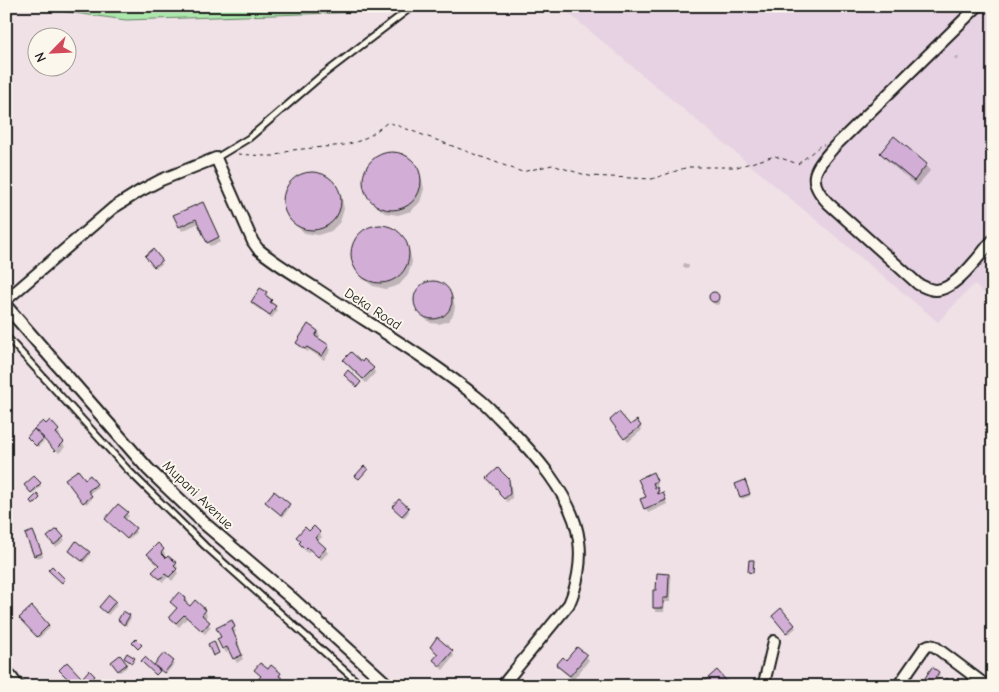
<svg xmlns="http://www.w3.org/2000/svg" width="999" height="692" font-family="'Comic Neue',sans-serif">
<style>
.built{fill:#e6d2e2}
.green{fill:#ace7ac;stroke:#648264}
.shadow{fill:#0003}
.building{fill:#d2aed7;stroke:#1c1c1c}
.lines{fill:none;stroke-linecap:round;stroke-linejoin:round}
.service-casing{stroke:#1c1c1c;stroke-width:9}
.minor-casing{stroke:#1c1c1c;stroke-width:14}
.tertiary-casing{stroke:#1c1c1c;stroke-width:15}
.path{stroke:#1c1c1c;stroke-width:1;stroke-dasharray:4 4;stroke-linecap:butt}
.service{stroke:#fbf7ec;stroke-width:5}
.minor{stroke:#fbf7ec;stroke-width:10}
.tertiary{stroke:#fbf7ec;stroke-width:11}
.labels{text-anchor:middle;dominant-baseline:central;stroke-width:4;stroke-linejoin:round;paint-order:stroke}
.street-label{font-size:14px;fill:#1c1c1c;stroke:#fbf7ec}
</style>
<rect width="100%" height="100%" fill="#efe1e6"/>
<filter id="ink" filterUnits="userSpaceOnUse"><feTurbulence type="fractalNoise" baseFrequency=".02" numOctaves="2"/><feDisplacementMap in="SourceGraphic" scale="10" xChannelSelector="R" yChannelSelector="G"/><feConvolveMatrix kernelMatrix="1 2 1 2 8 2 1 2 1" color-interpolation-filters="sRGB"/></filter>
<g filter="url(#ink)">
<path class="built" d="M560,6H993V301L974,284L938,322Z"/>
<path class="green" d="M24,6H366L361,12L126,20Z"/>
<path class="shadow" d="M957,56L959,58L957,61L954,58Z
M894,138L926,165L930,171L917,186L885,159L882,153Z
M397,153L409,158L418,169L421,176L424,189L420,202L411,211L398,215L385,213L375,205L365,186L366,173L372,161L384,154Z
M317,173L329,178L338,189L341,195L344,209L340,222L331,231L318,235L305,233L295,225L285,206L286,193L292,181L304,174Z
M205,207L221,242L210,246L199,223L182,231L180,226Z
M385,226L397,232L405,242L409,249L412,262L408,275L399,285L386,289L373,286L362,278L353,259V246L360,235L371,227Z
M153,251L162,264L156,268L148,258Z
M684,263L689,265L688,269L683,267Z
M435,282L444,285L449,291L453,298L455,307L453,315L448,321L439,324L431,323L424,318L416,304V295L420,288L427,283Z
M261,289L266,293L269,297L268,299L271,301L277,311L272,318L254,306L252,302Z
M712,294H715L718,295L720,302L719,304L716,305L713,303L710,297Z
M317,332L320,336L318,339L328,346L331,350L324,360L309,350L308,352L300,347L298,343Z
M344,361L362,364L373,368L375,373L366,383L347,365Z
M614,424L640,426L642,430L628,442Z
M46,425L58,431L60,435L58,437L65,447L59,453L41,435L44,441L38,447L30,439Z
M90,477L98,487L89,494L92,499L86,504L68,482L85,481Z
M655,478L658,485L656,486L660,495L665,498L667,504L648,513L642,500L648,497L640,479Z
M489,479L508,480L511,484L512,498L507,502Z
M40,484L41,486L33,494L25,486Z
M746,484L750,496L742,499L741,496Z
M268,504L289,505L290,507L283,517Z
M119,505L129,516L125,520L136,532L129,540L106,519Z
M394,507L408,509L409,512L404,518Z
M57,530L65,540L56,547L50,540Z
M319,532L322,537L317,542L325,549L328,553L321,560L310,550L308,553L302,548L300,544L301,542L298,537L309,533Z
M27,535H34L43,556L37,558Z
M163,550L165,554L163,557L176,564L178,568L176,570L178,573L172,581L168,577L163,582L156,576L154,572L159,566L151,559L149,555Z
M72,553H89L90,555L84,563Z
M668,575L671,579L670,602H665L664,612H656L654,608L658,591Z
M179,594L185,599L188,603L187,605L190,608L205,611L207,615L204,619L211,627L205,634L187,618L179,627L173,621L171,617L178,609L172,602Z
M109,597L117,605L108,615L100,607Z
M129,616L131,618L126,626L121,623L119,620Z
M775,618L794,625L796,628L788,634Z
M22,621L48,626L50,628L39,638Z
M231,622L236,632L233,633L240,647L238,648L243,659L237,663L230,651L226,653L219,639L223,637Z
M431,647L452,652L454,656L443,670L437,664L434,660L438,655L434,651Z
M577,649L586,656L589,660L573,680L560,669L558,665L566,662Z
M173,662L174,664L166,674L157,667Z
M114,664H126L127,667L120,672Z
M256,670L268,671L280,674L282,678L281,679L285,685L259,686L257,682L261,677Z
M62,672L80,678L81,680L74,686Z
M938,673L940,675L934,685L928,681L926,678Z
M306,682L311,686H302Z"/>
<path class="building" d="M894,136L927,164L914,181L880,153Z
M363 181a29 29 0 1 1 58 0a29 29 0 1 1-58 0Z
M283 201a29 29 0 1 1 58 0a29 29 0 1 1-58 0Z
M203,202L219,237L207,243L196,219L179,227L173,215Z
M351 254a29 29 0 1 1 58 0a29 29 0 1 1-58 0Z
M153,249L162,260L154,267L145,256Z
M414 300a19 19 0 1 1 38 0a19 19 0 1 1-38 0Z
M260,288L267,292L265,295L272,300L270,302L276,306L270,315L251,302Z
M709 297a5 5 0 1 1 10 0a5 5 0 1 1-10 0Z
M308,324L318,331L315,336L329,345L322,356L307,347L305,349L296,343Z
M351,352L362,362L364,359L374,368L363,379L343,360Z
M348,370L361,382L357,387L344,375Z
M619,412L630,425L637,420L641,426L624,439L610,420Z
M50,420L59,430L56,433L64,442L55,451L34,429L43,421L46,424Z
M34,429L44,438L36,446L27,437Z
M364,466L368,469L359,479L355,476Z
M498,468L509,479L510,494L504,499L499,494V491L487,478Z
M78,470L85,479L90,475L97,484L88,491L92,496L83,503L65,479Z
M653,472L657,481L653,483L655,488L657,487L659,491L657,492L658,494L663,492L666,500L644,509L640,499L646,497L638,479Z
M34,476L41,483L31,493L24,485Z
M745,480L750,494L740,497L735,484Z
M274,491L290,504L281,515L265,502Z
M37,494L40,498L33,505L30,501Z
M399,499L409,508L402,516L392,507Z
M118,504L128,512L123,517L136,528L127,539L105,519Z
M314,526L320,532L315,538L326,548L318,557L307,547L305,549L299,543L301,541L296,537L305,527L309,531Z
M57,529L64,537L54,545L47,537Z
M33,531L42,553L34,556L25,534Z
M76,541L90,552L82,561L69,551Z
M158,543L164,549L161,553L166,558L168,556L177,563L174,566L177,569L169,577L165,574L160,579L152,572L159,565L147,554Z
M749,560H754L753,573L748,572Z
M52,566L65,579L62,583L48,570Z
M657,573L669,574L668,598H663V608H653V590H656Z
M179,592L186,598L184,601L190,606L195,600L206,610L202,615L210,622L202,631L184,615L176,623L169,617L177,608L170,602Z
M109,595L116,601L106,613L99,607Z
M32,606L49,625L37,637L19,618Z
M781,608L795,625L786,633L772,616Z
M123,611L130,615L124,625L118,620Z
M232,620L235,627L232,629L238,643H237L242,655L233,659L227,647L222,649L217,639L221,637L216,628Z
M437,637L453,651L440,666L433,660L438,654L430,647Z
M136,639L142,645L138,649L132,643Z
M214,641L219,653L213,656L208,644Z
M577,647L587,655L570,676L556,665L563,657L566,660Z
M127,653L135,658L132,663L124,658Z
M164,653L174,661L164,673L154,665Z
M120,655L127,664L118,671L111,662Z
M145,657L160,671L156,675L141,661Z
M67,662L81,677L73,684L59,670Z
M260,663L268,669L271,665L281,673L279,676L284,680L279,686H273L270,684L268,686H260L256,682L261,676L254,670Z
M932,667L939,672L932,683L925,678Z
M89,670L95,676L89,683L83,677Z
M717,670L731,686H699Z
M946,678L954,683L952,686H941Z"/>
<g class="lines">
<defs>
<path id="service" d="M216,158L249,138L320,77L413,6
M6,336L128,470L205,546L362,686"/>
<path id="minor" d="M978,6L834,147C815,169 805,179 828,203L918,284C924,287 929,290 936,290C956,290 980,254 993,240
M6,300L113,208L140,191L161,180L216,158L253,242L258,249C276,264 297,276 317,289C371,325 428,358 478,398C486,404 493,412 500,419C531,450 574,496 579,541C582,562 577,586 569,604L502,686
M6,670L18,686
M765,686V679L774,641
M898,686L925,647L929,645L934,646L987,686"/>
<path id="tertiary" d="M6,306L148,469L205,524L295,601L389,686"/>
</defs>
<use href="#service" class="service-casing"/>
<use href="#minor" class="minor-casing"/>
<use href="#tertiary" class="tertiary-casing"/>
<path class="path" d="M238,154L265,156H274L292,150L345,145L359,141L371,135L388,122L522,172L552,165L589,176L652,179L688,167H737L775,156L798,164L821,145H824"/>
<use href="#service" class="service"/>
<use href="#minor" class="minor"/>
<use href="#tertiary" class="tertiary"/>
</g>
</g>
<g class="labels">
<g class="street-label">
<text transform="translate(373 309) rotate(33)">Deka Road</text>
<text transform="translate(198 495) rotate(44)">Mupani Avenue</text>
</g>
</g>
<rect width="999" height="692" fill="none" stroke="#fbf7ec" stroke-width="25"/>
<rect x="12" y="12" width="974" height="667" fill="none" stroke="#1c1c1c" stroke-width="2" filter="url(#ink)"/>
<g transform="translate(52 52) rotate(246)"><circle r="24" fill="#fbf7ec" stroke="#a29f99"/>
<path d="M0-4L9 19L0 12L-9 19Z" fill="#d1495b"/>
<text y="-8" font-size="14" font-weight="bold" text-anchor="middle" fill="#1c1c1c">N</text>
</g>
</svg>
